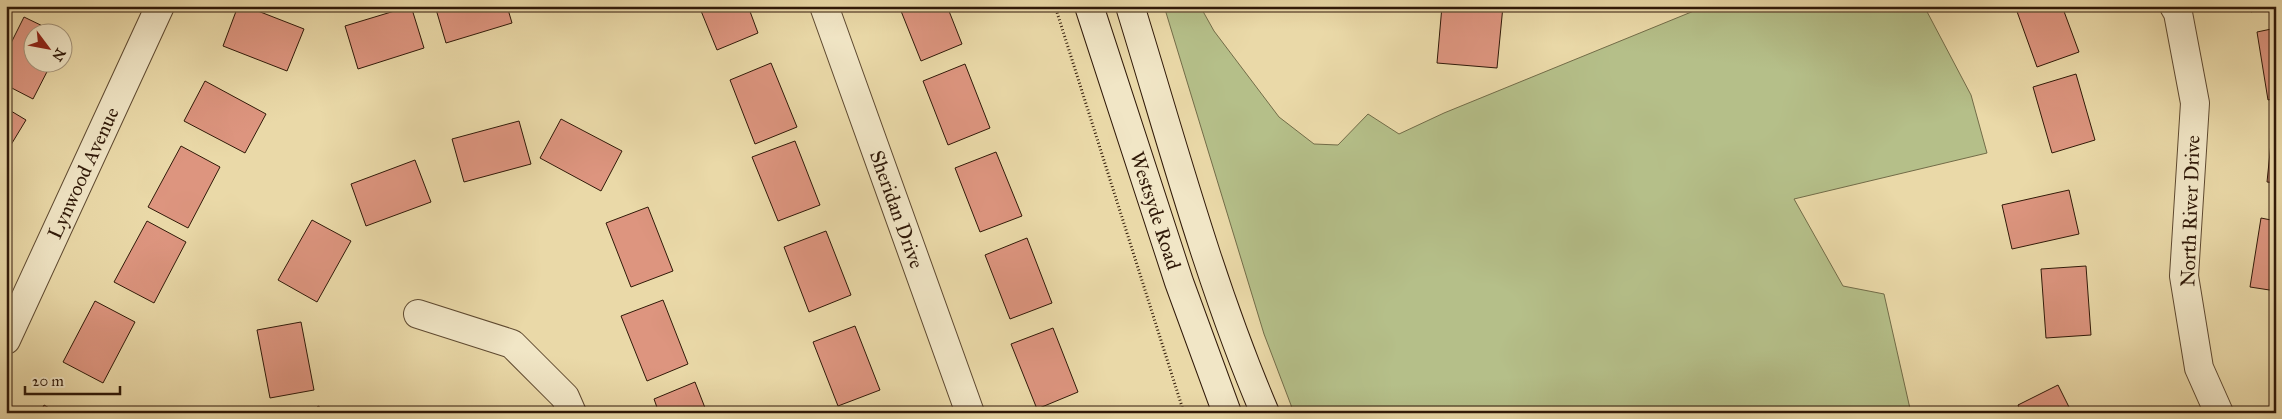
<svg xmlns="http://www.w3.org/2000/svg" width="2282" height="419" font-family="'IM FELL Great Primer',serif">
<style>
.green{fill:#b5bf89;stroke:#726c48}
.building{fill:#dd957f;stroke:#301908}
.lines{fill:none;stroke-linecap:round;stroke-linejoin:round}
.minor-casing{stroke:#5e4930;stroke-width:30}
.secondary-casing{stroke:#301908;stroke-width:30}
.path{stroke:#301908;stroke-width:3;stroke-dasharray:1 2.5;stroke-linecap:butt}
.minor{stroke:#f1e6c6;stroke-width:28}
.secondary{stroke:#f1e6c6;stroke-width:28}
.labels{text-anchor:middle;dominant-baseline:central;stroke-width:4.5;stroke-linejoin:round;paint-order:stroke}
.street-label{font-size:20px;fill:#301908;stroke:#f1e6c6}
</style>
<rect width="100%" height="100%" fill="#ead9a8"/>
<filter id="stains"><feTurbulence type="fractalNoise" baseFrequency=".004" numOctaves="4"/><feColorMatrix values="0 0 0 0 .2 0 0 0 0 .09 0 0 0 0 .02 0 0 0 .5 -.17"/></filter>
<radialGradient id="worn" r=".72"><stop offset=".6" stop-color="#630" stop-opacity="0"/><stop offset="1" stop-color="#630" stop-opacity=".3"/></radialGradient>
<path class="green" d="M1164,6H1200L1214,31L1279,117L1314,144L1338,145L1368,114L1399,134L1444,113L1706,6H1924L1971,95L1987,153L1794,199L1843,286L1884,294L1911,413H1294L1264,334Z"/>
<path class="building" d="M55,6H69L67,10Z
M238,6H245L304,29L287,71L223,46Z
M411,6L424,48L358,69L345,26Z
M435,6H507L512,23L446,43Z
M699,6H748L758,33L717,50Z
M899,6H947L962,44L921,61Z
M1442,6H1503L1497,68L1437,63Z
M2015,6H2062L2079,52L2037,67Z
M2250,6H2270L2251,12Z
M24,17L55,32H32V62H52L33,99L6,85V53Z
M2276,28V98L2268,100L2257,32Z
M771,63L797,127L755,144L730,80Z
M965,64L990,128L948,145L923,81Z
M2076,74L2095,140L2052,153L2033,87Z
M205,81L266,114L245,153L184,121Z
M6,108L26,120L6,153Z
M2274,113L2276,114V183L2267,182Z
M561,119L622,151L601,191L540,158Z
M519,121L531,164L464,182L452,139Z
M795,141L820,205L778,221L752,157Z
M181,146L220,167L188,228L148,207Z
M996,152L1022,216L980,232L955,168Z
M415,160L431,202L366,226L351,184Z
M2069,190L2079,234L2012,249L2002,205Z
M648,207L673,271L631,287L606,223Z
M2261,218L2276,221V291L2250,287Z
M312,220L351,241L317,302L278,280Z
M147,221L186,242L154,303L114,282Z
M826,231L851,295L809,312L784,247Z
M1027,238L1052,303L1010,319L985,255Z
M2086,266L2091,335L2046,338L2041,269Z
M663,300L688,364L647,381L621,316Z
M95,301L135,322L103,383L63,362Z
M301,322L314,390L270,398L257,330Z
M855,326L880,390L838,406L813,342Z
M1053,328L1078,392L1037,409L1011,344Z
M695,382L707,413H659L654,399Z
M2058,385L2072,413H2021L2018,405Z
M44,405L58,413H40Z
M318,406L329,413H314Z"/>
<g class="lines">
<defs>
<g id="minor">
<path id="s1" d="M824,6L970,413"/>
<path d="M2174,6L2178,13L2195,103L2184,276L2199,368L2219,413"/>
<path d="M418,314L512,344L565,397L572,413"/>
<path id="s2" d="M6,340L160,6"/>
</g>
<g id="secondary">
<path id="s3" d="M1089,6L1179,282L1227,413"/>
<path d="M1130,6C1172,142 1209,282 1265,413"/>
</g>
</defs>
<use href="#minor" class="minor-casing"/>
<use href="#secondary" class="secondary-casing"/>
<path class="path" d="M1055,6L1184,413"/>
<use href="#minor" class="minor"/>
<use href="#secondary" class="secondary"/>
</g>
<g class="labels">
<g class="street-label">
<text stroke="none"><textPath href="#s2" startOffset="184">Lynwood Avenue</textPath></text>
<text stroke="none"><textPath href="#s1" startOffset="216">Sheridan Drive</textPath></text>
<text stroke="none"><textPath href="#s3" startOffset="215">Westsyde Road</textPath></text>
<text transform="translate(2190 211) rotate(-88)">North River Drive</text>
</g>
</g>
<rect width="2282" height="419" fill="none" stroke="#ead9a8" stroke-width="25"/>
<rect x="8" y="8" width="2267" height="404" fill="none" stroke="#301908" stroke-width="2.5"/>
<rect x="12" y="12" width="2257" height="394" fill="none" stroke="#301908"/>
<g transform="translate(48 48) rotate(122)"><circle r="24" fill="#f1e6c6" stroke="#a4947a"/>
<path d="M0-4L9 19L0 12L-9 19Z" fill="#8f2418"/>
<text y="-8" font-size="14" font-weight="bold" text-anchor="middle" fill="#301908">N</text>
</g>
<path d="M25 386v8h95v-8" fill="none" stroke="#301908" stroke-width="2.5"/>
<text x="32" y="386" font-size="15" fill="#301908" stroke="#f1e6c6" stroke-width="4" paint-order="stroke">20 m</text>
<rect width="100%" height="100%" filter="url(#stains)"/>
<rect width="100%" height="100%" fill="url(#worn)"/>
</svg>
